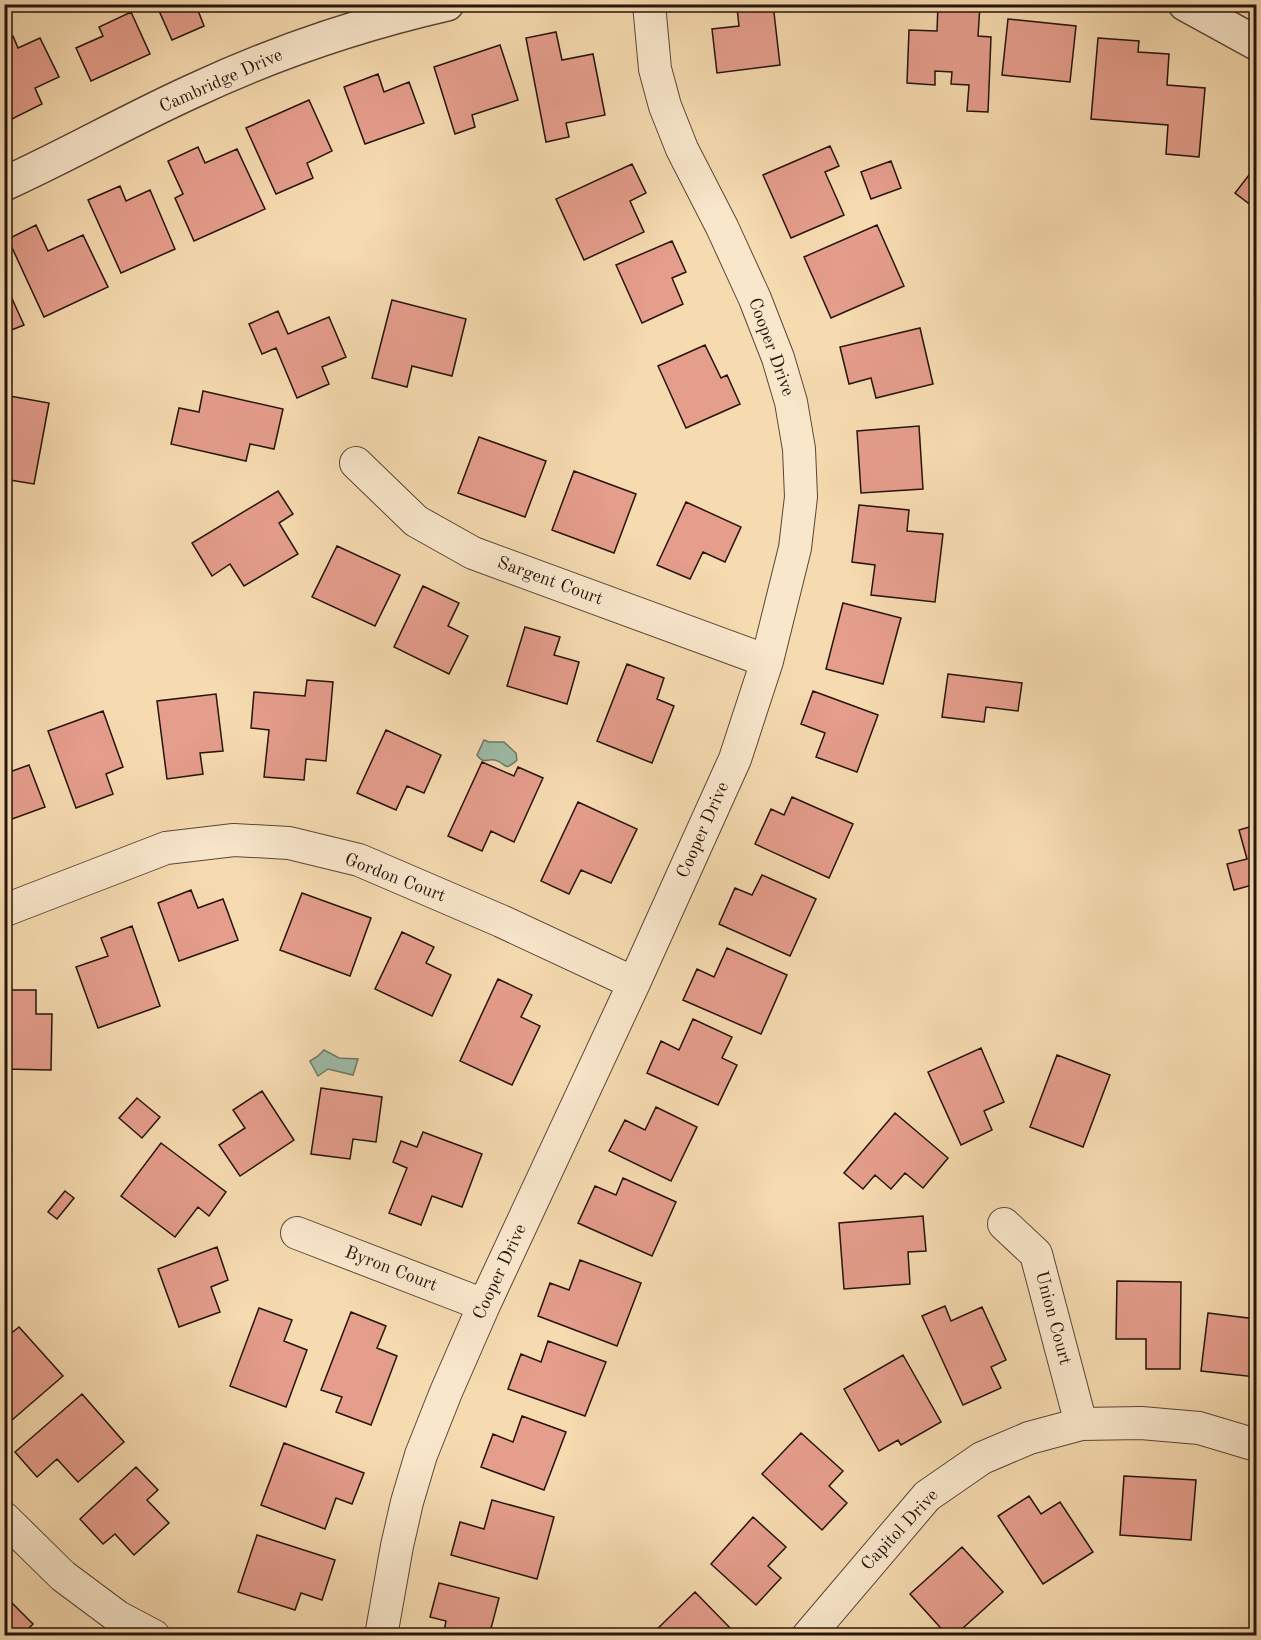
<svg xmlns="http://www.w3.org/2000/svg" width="1261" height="1640" font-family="'Old Standard TT',serif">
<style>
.water{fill:#9dbba7;stroke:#6d7869;stroke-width:1.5}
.building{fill:#e59d8c;stroke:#25140c;stroke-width:1.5}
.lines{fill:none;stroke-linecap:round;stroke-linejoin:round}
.minor-casing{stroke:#594635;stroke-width:34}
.tertiary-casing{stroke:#594635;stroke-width:36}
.minor{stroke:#f9e7cc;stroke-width:32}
.tertiary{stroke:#f9e7cc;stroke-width:33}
.labels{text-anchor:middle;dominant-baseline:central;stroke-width:4.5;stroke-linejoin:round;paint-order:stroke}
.street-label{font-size:18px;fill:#25140c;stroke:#f9e7cc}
</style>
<rect width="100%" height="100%" fill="#f6dab0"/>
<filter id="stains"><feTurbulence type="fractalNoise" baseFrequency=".00333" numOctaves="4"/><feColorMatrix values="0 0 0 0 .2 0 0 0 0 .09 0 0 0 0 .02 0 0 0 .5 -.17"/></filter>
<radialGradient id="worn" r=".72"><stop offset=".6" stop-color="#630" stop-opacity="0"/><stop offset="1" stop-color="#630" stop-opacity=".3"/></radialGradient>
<path class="water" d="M484,740L489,742H504L516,753L517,760C503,773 507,763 495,760C486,758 484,765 477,755Z
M324,1050L339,1058L358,1059L353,1075L328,1069L318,1076L310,1061L318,1056Z"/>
<path class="building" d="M156,4H198L196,5L204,26L172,40Z
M762,4H773L780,65L717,73L712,29L739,26L737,8Z
M938,4L980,5L978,36L991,37L988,112L967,111L969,85L951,84L952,72L935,71V85L907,83L909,30L937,31Z
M131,12L150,54L91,81L76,48L103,36L99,27Z
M1008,19L1076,26L1070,82L1002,75Z
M556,32L562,60L593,54L605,115L566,123L569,137L546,142L526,38Z
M13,36L18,48L40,38L59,77L35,88L42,104L10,120L4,107V40Z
M1098,38L1139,41L1138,52L1169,54L1167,85L1205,88L1199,157L1166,154L1168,125L1091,119Z
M500,45L518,100L472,115L475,127L455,134L434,67Z
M378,74L384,92L409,82L424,123L365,144L344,87Z
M309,100L332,151L307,163L313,178L276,194L246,128Z
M830,146L839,166L825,172L844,215L791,238L763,175Z
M198,147L205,163L237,149L265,209L194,241L175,198L183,194L168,161Z
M891,161L901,188L871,199L861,172Z
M632,164L646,193L630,201L644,232L584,260L556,199Z
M1256,166V209L1235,193Z
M120,186L126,201L150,190L175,249L121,273L88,200Z
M36,225L48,251L83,235L108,287L44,317L8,239Z
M877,225L904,286L831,318L804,257Z
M672,241L686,272L672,278L683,304L642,323L616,265Z
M4,281L24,325L4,333Z
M392,300L466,319L452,376L412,366L407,387L372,378Z
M278,311L288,334L329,317L346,357L322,367L329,384L297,398L276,348L262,354L249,324Z
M920,328L933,384L876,398L871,378L849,384L840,347Z
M705,345L721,378L727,375L740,404L686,428L658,366Z
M203,391L283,409L274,449L250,444L246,461L171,444L179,408L199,412Z
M4,395L49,403L34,484L4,479Z
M919,426L923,489L861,493L857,431Z
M479,437L546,461L525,517L458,493Z
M574,471L636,494L614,553L552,530Z
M278,491L293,514L279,523L298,554L244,586L230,564L212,576L192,543Z
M686,502L741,527L725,562L703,552L690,579L657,565Z
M859,505L909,510L907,531L943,534L935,602L871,595L875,565L852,562Z
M337,546L400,575L375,626L312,597Z
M423,586L459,603L448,626L468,636L449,674L394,647Z
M843,603L901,618L883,684L826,669Z
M525,627L560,637L554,655L579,662L567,704L507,686Z
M627,664L664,678L657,699L674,706L652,763L597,741Z
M948,674L1022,683L1018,711L986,707L984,722L942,717Z
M307,680L333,682L326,761L306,759L304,780L264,777L269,730L251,728L254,692L305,696Z
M813,691L878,715L857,772L816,757L825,733L801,724Z
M216,694L223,751L200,753L203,774L167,779L157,701Z
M103,711L123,767L106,774L113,794L76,808L48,731Z
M386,730L441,755L424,793L407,786L396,810L357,793Z
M482,762L514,776L518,767L543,778L514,842L491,831L482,851L448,836Z
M29,765L45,807L4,822V774Z
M792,797L853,824L829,878L755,844L771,809L784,815Z
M578,802L637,829L611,883L581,870L569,894L541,881Z
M1256,825V884L1234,890L1227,864L1247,859L1239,830Z
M762,875L816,899L790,956L719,924L735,888L752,895Z
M191,890L198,908L223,899L238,940L179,961L158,903Z
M302,893L371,918L350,976L280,950Z
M132,926L160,1006L98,1028L76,967L108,956L101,938Z
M402,932L434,947L426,963L451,975L432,1016L375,989Z
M727,948L787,975L761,1034L683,1000L697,969L714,977Z
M498,979L532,995L521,1017L540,1026L512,1085L460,1061Z
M4,990H36V1014H52L51,1070L4,1069Z
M693,1019L732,1037L722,1058L737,1065L718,1105L647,1073L661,1041L679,1050Z
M981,1048L1004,1102L984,1111L992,1130L961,1145L928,1072Z
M1057,1055L1110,1075L1083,1147L1030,1127Z
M321,1088L382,1097L376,1142L353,1139L350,1159L311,1154Z
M262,1091L294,1140L240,1176L219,1145L245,1128L233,1110Z
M137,1098L160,1117L142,1138L119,1118Z
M656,1107L697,1127L671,1181L609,1151L625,1120L645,1130Z
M895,1113L948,1158L923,1188L905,1173L891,1189L875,1175L863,1189L844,1173Z
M423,1132L482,1154L462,1207L432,1196L421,1225L389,1213L407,1168L393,1162L401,1141L417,1147Z
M161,1143L226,1192L209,1216L198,1207L175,1237L121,1196Z
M623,1178L676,1202L652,1256L578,1223L595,1186L616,1195Z
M65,1191L74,1198L57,1219L48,1212Z
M923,1216L926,1251L908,1252L910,1284L844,1289L839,1223Z
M217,1247L228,1280L211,1287L220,1312L179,1327L158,1269Z
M580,1260L641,1283L617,1346L538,1316L550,1283L569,1290Z
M1117,1281L1181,1282L1180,1369H1146V1339H1116Z
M945,1306L951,1321L982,1307L1006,1360L991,1367L1001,1388L963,1405L922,1316Z
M259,1308L292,1320L284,1341L307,1350L286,1407L230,1386Z
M351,1312L386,1326L377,1348L397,1356L371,1425L336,1412L342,1397L321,1390Z
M1208,1313L1256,1319V1377L1201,1371Z
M19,1327L63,1376L12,1420L4,1411V1339Z
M548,1341L606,1362L585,1416L508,1389L521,1354L541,1362Z
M903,1355L941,1422L901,1445L898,1440L879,1451L844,1389Z
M82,1394L124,1442L78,1482L57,1459L37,1477L15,1452Z
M522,1416L566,1432L544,1490L481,1467L493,1434L513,1442Z
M801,1433L843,1471L829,1486L847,1503L822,1530L762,1474Z
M284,1443L364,1473L352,1504L336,1498L325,1529L261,1505Z
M136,1467L158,1490L147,1500L169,1523L134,1555L115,1534L103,1544L80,1519Z
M1124,1476L1196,1480L1191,1540L1120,1535Z
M1029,1496L1041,1514L1060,1502L1093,1552L1043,1584L998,1516Z
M492,1500L554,1517L537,1579L451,1555L460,1522L484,1529Z
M753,1517L786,1547L768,1566L781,1578L756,1605L711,1564Z
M257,1535L335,1560L322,1600L301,1593L295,1610L238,1592Z
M962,1547L1003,1592L954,1636H948L910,1594Z
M439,1583L499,1598L489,1636H443L446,1621L430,1617Z
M695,1592L735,1633L733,1636H650Z
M7,1598L33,1624L21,1636H4V1601Z"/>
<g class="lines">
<defs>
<path id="minor" d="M356,463L416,521L473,553L767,661
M8,909L166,848L234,840L289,843L359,860L501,921L634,983
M1004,1224L1036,1254L1081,1424
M297,1233L484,1305
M4,1518L63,1576L118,1617L154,1636
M381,1636L397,1546L407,1502L421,1455L446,1392L484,1305L634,983L735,759L767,661L795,548L801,497L799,449L791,402L778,358L755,299L722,227L682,149L665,106L655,69L649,4
M808,1636L927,1496L982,1458L1029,1438L1081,1424L1141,1423L1199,1428L1256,1445"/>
<path id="tertiary" d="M1185,4L1256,43
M4,184C68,155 129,120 193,91C274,53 360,24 447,4"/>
</defs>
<use href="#minor" class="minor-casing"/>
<use href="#tertiary" class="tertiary-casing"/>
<use href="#minor" class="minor"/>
<use href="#tertiary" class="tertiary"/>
</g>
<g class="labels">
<g class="street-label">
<text transform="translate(221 81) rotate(-24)">Cambridge Drive</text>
<text transform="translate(771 347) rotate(70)">Cooper Drive</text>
<text transform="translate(550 581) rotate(20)">Sargent Court</text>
<text transform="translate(703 830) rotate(-66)">Cooper Drive</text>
<text transform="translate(395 878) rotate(21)">Gordon Court</text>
<text transform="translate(391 1269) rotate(21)">Byron Court</text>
<text transform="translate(500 1272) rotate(-65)">Cooper Drive</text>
<text transform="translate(1053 1318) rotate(75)">Union Court</text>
<text transform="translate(900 1530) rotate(-47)">Capitol Drive</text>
</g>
</g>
<rect width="1261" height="1640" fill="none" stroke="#f6dab0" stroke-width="24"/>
<rect x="6" y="6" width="1249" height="1628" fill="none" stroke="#25140c" stroke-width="3"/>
<rect x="12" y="12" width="1237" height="1616" fill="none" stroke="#25140c" stroke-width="1.5"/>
<rect width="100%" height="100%" filter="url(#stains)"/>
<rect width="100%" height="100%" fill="url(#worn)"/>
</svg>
